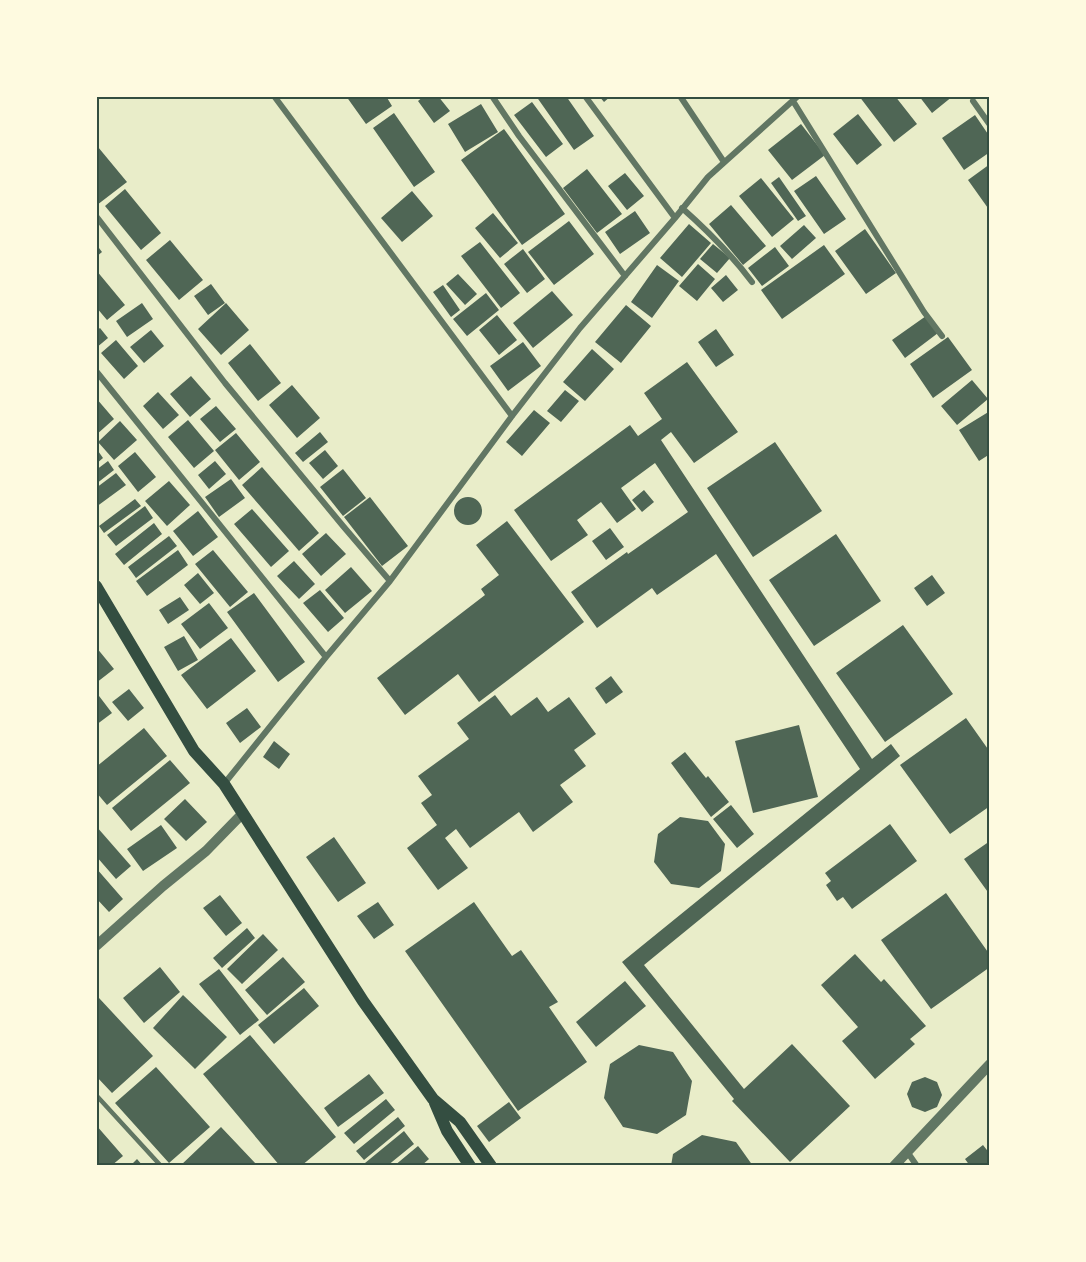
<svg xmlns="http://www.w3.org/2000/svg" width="1086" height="1262" font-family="'Playfair Display',serif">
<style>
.building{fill:#4f6655}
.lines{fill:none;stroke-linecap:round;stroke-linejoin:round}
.service{stroke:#617663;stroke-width:4.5}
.minor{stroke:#617663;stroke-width:6}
.tertiary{stroke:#617663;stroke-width:10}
.secondary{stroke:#344e41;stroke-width:12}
.neatline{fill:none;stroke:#344e41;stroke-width:2}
</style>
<rect width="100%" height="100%" fill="#e9edc9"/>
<path class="building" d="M346,96H386L392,106L366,124Z
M424,96H438L450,111L434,123L418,101Z
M536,96H566L594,136L574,150Z
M599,96H611L604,102Z
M859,96H895L917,124L894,142Z
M919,96H953L932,113Z
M532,102L563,144L546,157L514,115Z
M481,104L498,132L465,152L448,124Z
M394,113L435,172L414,187L373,128Z
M858,114L882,145L857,165L833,134Z
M975,115L990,137V152L964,170L942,138Z
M801,124L825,155L792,180L768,150Z
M504,129L565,214L522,245L461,160Z
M98,147L127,182L97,205L96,204V148Z
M990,164V211L968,180Z
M587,169L622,214L597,233L563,188Z
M625,173L644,196L627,210L608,186Z
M816,176L846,219L824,234L794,191Z
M779,177L806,216L798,221L771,183Z
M761,178L794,219L772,237L739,196Z
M125,189L161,233L141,250L105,206Z
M412,191L433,216L402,242L381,218Z
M731,205L766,246L743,265L709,224Z
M635,211L650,233L620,254L605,232Z
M493,213L518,243L500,258L475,228Z
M569,221L594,254L554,285L528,252Z
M689,224L711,243L682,277L660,258Z
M804,225L816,238L792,259L780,246Z
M865,229L896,273L866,294L835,251Z
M170,240L203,280L179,300L146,260Z
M480,242L520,293L501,308L461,256Z
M96,244L102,252L96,257Z
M713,244L730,258L717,273L700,259Z
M824,245L845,274L782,319L761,290Z
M775,247L789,266L762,286L748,268Z
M523,249L545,279L527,293L504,264Z
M698,264L715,279L697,301L679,286Z
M657,265L679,281L652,318L631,302Z
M96,270L125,305L107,320L96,307Z
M458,274L477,294L465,305L446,284Z
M726,275L738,290L723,302L711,288Z
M211,284L225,303L208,315L194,296Z
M443,285L460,310L451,317L433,292Z
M552,291L573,315L533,348L513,323Z
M486,293L499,310L467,336L453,319Z
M142,303L153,319L127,337L116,321Z
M226,303L249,330L221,355L198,329Z
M626,305L651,326L621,363L595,342Z
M497,315L517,340L499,355L479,330Z
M926,316L938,333L905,358L892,340Z
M100,328L108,338L96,348V331Z
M716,329L734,355L716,367L698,342Z
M151,330L164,346L144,363L130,347Z
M948,337L972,370L933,398L910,364Z
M116,340L138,366L124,379L101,353Z
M523,342L541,366L508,391L490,366Z
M250,344L281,383L258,401L228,363Z
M592,349L614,369L585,401L563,382Z
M687,362L738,432L694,463L671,432L661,440L872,759L891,744L900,756L644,965L744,1089L792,1044L850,1106L790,1162L732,1101L734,1099L622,962L860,769L716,554L657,595L652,588L597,628L571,592L627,552L628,554L688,512L655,463L621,488L636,509L617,523L601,502L577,520L588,535L551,561L514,510L630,425L638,436L662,419L644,393Z
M191,376L211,399L190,417L170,394Z
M972,380L988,399L957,425L941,406Z
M292,385L320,418L297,438L269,405Z
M565,390L579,401L561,422L547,411Z
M158,392L179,415L163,429L143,406Z
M96,398L114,419L96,435Z
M216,406L236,429L220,442L200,419Z
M534,410L550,423L522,456L506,442Z
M990,411V454L979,461L959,430Z
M188,420L214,451L194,468L168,437Z
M120,421L137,440L114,460L98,442Z
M320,432L328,442L303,462L295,453Z
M236,433L260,462L239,480L215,450Z
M775,442L822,511L753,557L707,488Z
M96,448L103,458L96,464Z
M325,450L338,466L323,479L309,463Z
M135,452L156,477L138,492L118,466Z
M108,461L114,470L96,484V470Z
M215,461L226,474L209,489L198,475Z
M262,467L319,533L299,551L242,485Z
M343,469L366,498L343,516L320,487Z
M116,473L126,485L96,507V488Z
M231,479L245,498L219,517L205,497Z
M169,481L190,505L167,526L145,501Z
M644,490L654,502L642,512L632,500Z
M454 511a14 14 0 1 1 28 0a14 14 0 1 1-28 0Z
M370,497L408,546L382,566L344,517Z
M135,499L141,506L104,533L99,526Z
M145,506L153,518L116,546L107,535Z
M252,509L289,551L271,567L234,524Z
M198,511L218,537L193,556L173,531Z
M507,521L584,622L479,702L458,674L405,715L377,678L485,595L481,589L499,575L476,545Z
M154,523L162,534L124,565L115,554Z
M610,528L624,547L606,560L592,541Z
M326,533L346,554L321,576L302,554Z
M836,534L881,601L814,646L769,580Z
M169,536L177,546L136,578L128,567Z
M178,550L188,565L147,596L136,581Z
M213,550L248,592L230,607L195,564Z
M294,561L315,584L299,599L277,576Z
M351,567L372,591L345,613L325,590Z
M198,573L214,593L200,604L184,585Z
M932,575L945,593L927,606L914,588Z
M320,590L344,618L328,632L303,603Z
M254,593L305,662L278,682L227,612Z
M180,597L189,610L168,624L159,610Z
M209,603L228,628L200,649L181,624Z
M903,625L953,694L885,742L836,673Z
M184,636L198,660L178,671L164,647Z
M231,638L256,671L207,709L181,675Z
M96,647L114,669L96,683Z
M611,676L623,692L606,704L595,688Z
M129,689L144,708L128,721L112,702Z
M96,692L112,713L96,725Z
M495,695L511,716L537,697L548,712L569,697L596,734L574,750L586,766L560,785L573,802L533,832L519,812L470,848L456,829L445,838L468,868L438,890L407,848L437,825L421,803L432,795L418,776L469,739L457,723Z
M247,708L261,727L240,743L226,723Z
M966,718L990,752V806L950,834L900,765Z
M799,725L818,797L753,813L735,741Z
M144,728L167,756L107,805L96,792V767Z
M274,741L290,754L279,769L263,757Z
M685,752L706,778L708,776L729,802L711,817L671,763Z
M170,760L190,783L131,831L112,808Z
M185,799L207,822L186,841L164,819Z
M731,805L754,834L737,848L713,819Z
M680,817L708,821L725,844L721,871L699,888L671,884L654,862L658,834Z
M890,824L917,861L852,909L843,897L837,901L826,885L831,881L825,873Z
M161,825L177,848L143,871L127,849Z
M96,826L131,866L116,879L96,856Z
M334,837L366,883L338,902L306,857Z
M990,841V895L964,859Z
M96,868L123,899L109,912L96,898Z
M946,893L990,955V967L931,1009L881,940Z
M220,895L242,923L226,936L203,908Z
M378,902L394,925L374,939L357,916Z
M474,902L512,956L521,950L558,1002L549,1007L587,1062L518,1111L405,951Z
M247,928L255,938L222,968L213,958Z
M263,934L278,950L242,984L227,969Z
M855,954L881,982L884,979L926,1026L910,1039L915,1044L875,1079L842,1041L858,1027L821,985Z
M283,957L305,982L267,1015L245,990Z
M160,967L180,992L144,1023L123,998Z
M219,969L259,1020L240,1035L199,984Z
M625,981L646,1006L596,1047L576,1022Z
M304,988L319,1006L274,1044L258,1025Z
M183,995L227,1037L195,1069L153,1028Z
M99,998L153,1056L112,1093L96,1076V1000Z
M250,1035L336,1137L301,1166H280L203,1074Z
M639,1045L673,1052L692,1081L686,1115L657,1134L623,1127L604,1098L610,1064Z
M156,1067L210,1127L169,1163L115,1103Z
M369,1074L384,1093L338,1127L324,1108Z
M925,1077L937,1082L942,1095L937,1107L925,1112L912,1107L907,1094L912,1082Z
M386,1099L395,1110L354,1144L344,1133Z
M509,1102L521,1118L489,1142L477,1126Z
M398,1117L405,1126L364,1160L356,1151Z
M96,1125L123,1156L111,1166H96Z
M221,1127L258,1166H180Z
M404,1131L414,1144L387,1166H367L365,1163Z
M702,1135L736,1142L753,1166H671L673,1154Z
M983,1145L990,1154V1166H970L965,1159Z
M418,1146L429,1159L421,1166H394Z
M137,1159L143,1166H130Z"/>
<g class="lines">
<path class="service" d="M96,1095L161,1166"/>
<path class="minor" d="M274,96L512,416
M492,96L519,136L625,276
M585,96L675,218
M680,96L724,162
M793,101L924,312L942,336
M973,101L990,125
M682,208C708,231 731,254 752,282
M96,216L225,383L343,526L390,581
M96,371L326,657
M224,784L326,657L390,581L512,416L580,328L675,218L708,177L798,96
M908,1153L917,1166"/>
<path class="tertiary" d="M96,946L163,886L206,851L243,813
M894,1166L990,1064"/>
<path class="secondary" d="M96,586L194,751L224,784L363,1001L433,1099L460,1122L491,1166
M435,1103L447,1131L470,1166"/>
</g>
<rect width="1086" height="1262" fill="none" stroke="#fefae0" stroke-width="195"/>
<rect x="98" y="98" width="890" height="1066" class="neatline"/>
</svg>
